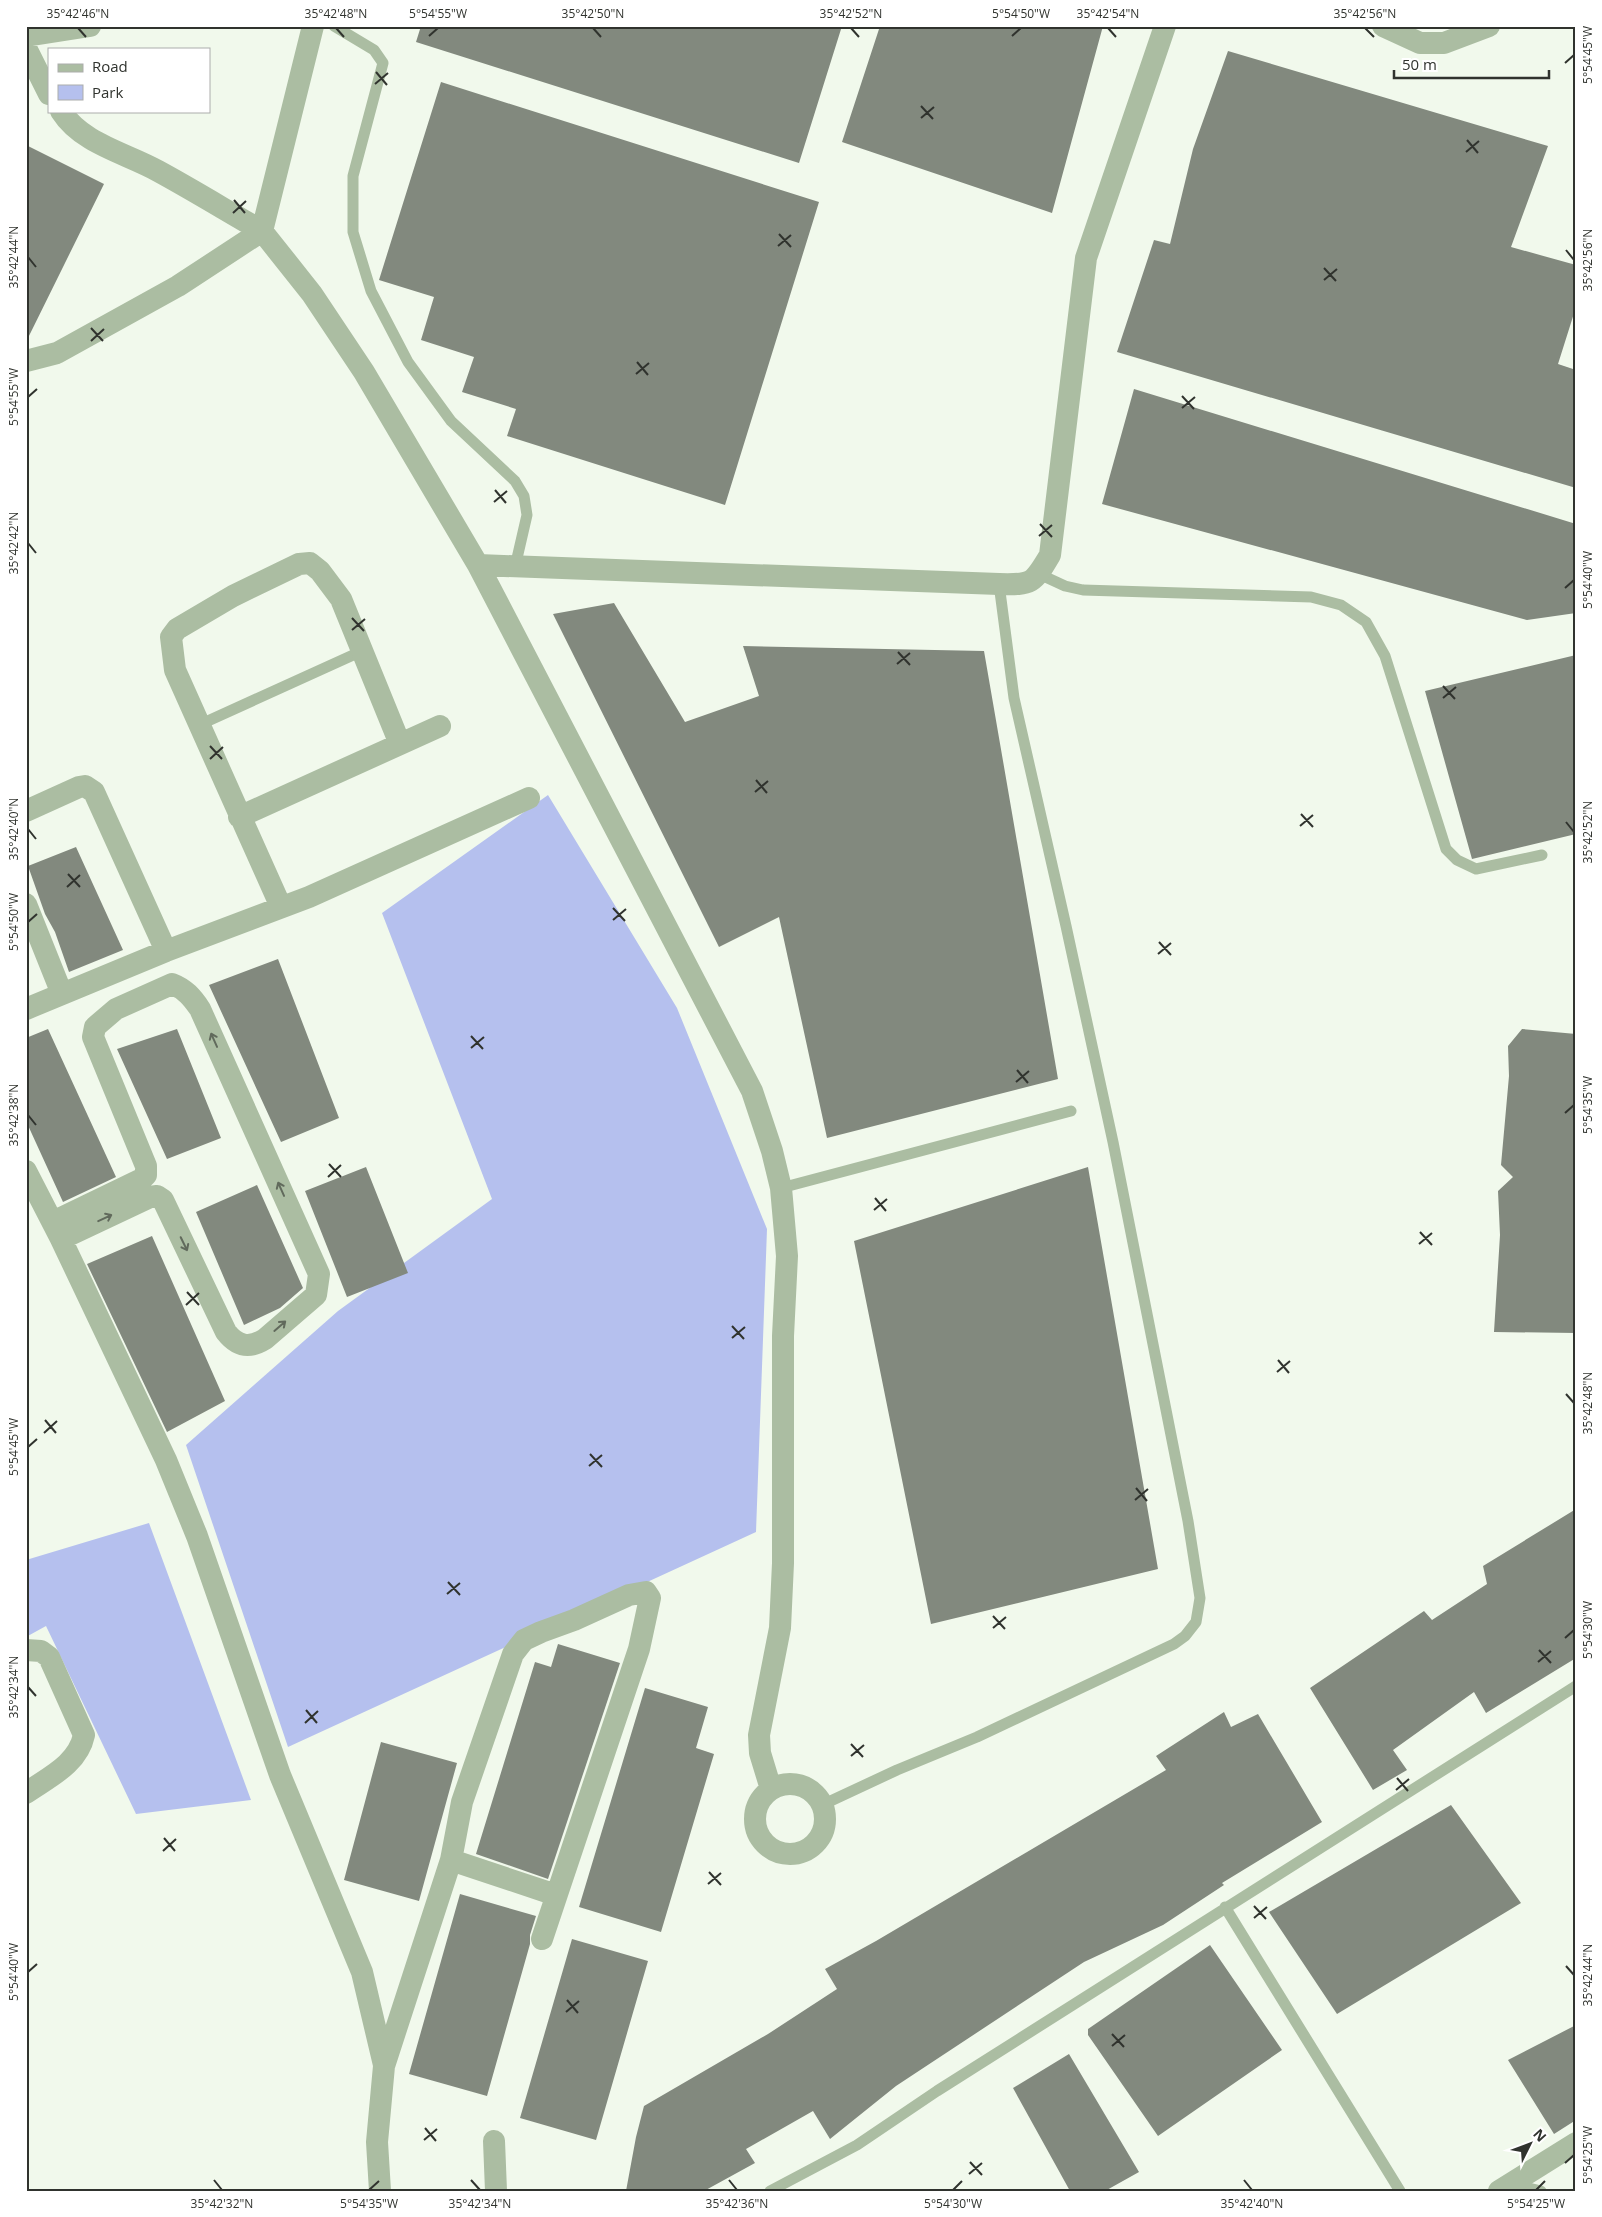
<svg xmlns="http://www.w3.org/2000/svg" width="1602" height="2217" font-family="'Open Sans',sans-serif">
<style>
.green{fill:#b5c0ee}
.building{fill:#82897e}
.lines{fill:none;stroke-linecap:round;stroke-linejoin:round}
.lane{stroke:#abbda2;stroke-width:11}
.street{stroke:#abbda2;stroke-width:22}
.oneway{stroke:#616a5c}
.ticks{fill:none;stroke:#30332e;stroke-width:2}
.neatline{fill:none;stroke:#30332e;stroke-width:2}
.ticks-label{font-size:12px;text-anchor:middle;fill:#30332e}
</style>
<rect width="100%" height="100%" fill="#f1f9ec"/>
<path class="green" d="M548,795L677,1008L767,1229L756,1532L288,1747L186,1445L338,1311L492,1199L382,913Z
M149,1523L251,1800L136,1814L46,1626L26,1637V1560Z"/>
<path class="building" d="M421,26H842L799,163L416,42Z
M880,26H1103L1052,213L842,142Z
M1228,51L1548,146L1511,247L1576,265V307L1558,364L1576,370V488L1117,352L1154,240L1170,244L1193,149Z
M441,82L819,202L725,505L507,436L516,409L462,392L474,357L421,340L434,297L379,280Z
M26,145L104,184L26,342Z
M1134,389L1576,524V613L1527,620L1102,504Z
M614,603L685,722L759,696L743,646L984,651L1058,1079L827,1138L779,917L719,947L553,614Z
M1576,655V834L1472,859L1425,691Z
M76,847L123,950L69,972L55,932L45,914L28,866Z
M278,959L339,1118L281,1142L209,985Z
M48,1029L116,1177L63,1202L26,1121V1038Z
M177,1029L221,1138L167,1159L117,1049Z
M1522,1029L1576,1034V1333L1494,1332L1500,1235L1498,1191L1513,1177L1501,1165L1509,1076L1508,1046Z
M366,1167L408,1273L347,1297L305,1191Z
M1088,1167L1158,1569L931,1624L854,1241Z
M257,1185L303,1288L280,1308L244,1325L196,1212Z
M152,1236L225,1401L167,1432L87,1264Z
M1576,1509V1658L1486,1713L1474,1692L1393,1750L1407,1770L1373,1790L1310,1688L1424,1611L1432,1620L1487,1584L1483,1566Z
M558,1644L620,1663L548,1879L476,1854L535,1662L551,1667Z
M645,1688L708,1707L696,1748L714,1754L661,1932L579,1907Z
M1224,1712L1231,1727L1258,1714L1322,1822L1222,1883L1224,1885L1163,1925L1084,1962L896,2086L830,2139L813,2111L746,2149L755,2163L704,2191H626L636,2137L644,2106L768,2034L837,1989L825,1969L876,1941L1166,1770L1156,1756Z
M381,1742L457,1763L419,1901L344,1880Z
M1451,1805L1521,1903L1337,2014L1269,1912Z
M460,1894L536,1916L530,1935V1944L487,2096L409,2074Z
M572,1939L648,1961L596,2140L520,2118Z
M1210,1945L1282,2050L1158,2136L1088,2035V2029Z
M1576,2025V2120L1554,2134L1508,2060Z
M1069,2054L1139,2172L1105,2191H1070L1013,2088Z"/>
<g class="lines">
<path class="lane" d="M334,26L374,50L383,63L353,176V232L371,291L408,362L451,421L515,481L524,496L527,515L515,567
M1039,574L1065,586L1083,590L1311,597L1341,605L1366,622L1385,656L1446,849L1457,860L1476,869L1542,855
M199,725L362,651
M781,1188L1071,1111
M822,1805L897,1770L977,1737L1174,1644L1185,1636L1196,1622L1200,1598L1188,1521L1113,1142L1066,926L1014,698L999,584
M1225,1907L1400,2191
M1512,2184L1541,2191
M770,2191L857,2145L937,2091L1576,1686"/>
<path class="street" d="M313,26L262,231L312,294L364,372L478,565L752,1091L772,1151L781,1188L787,1256L783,1336V1563L780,1628L759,1735L760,1753L771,1789
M1383,26L1420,43H1444L1489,26
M26,36L90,26
M26,48L49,94
M26,361L57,353L178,286L262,231C227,211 193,190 158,171C126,153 82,144 61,111
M478,565L999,584C1032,585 1033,584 1050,555L1086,258L1165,26
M26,811L79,787L85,786L94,792L166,951
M239,817L440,726
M26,904L62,994
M281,907L175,670L171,637L177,629L233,596L299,564L310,563L320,571L341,599L400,744
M26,1009L166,951L309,897L529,798
M26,1171L61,1239L166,1460L197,1536L280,1775L362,1972L384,2065
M53,1222L142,1179L146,1175V1166L93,1037L95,1027L116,1009L172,984C185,989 192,997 200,1009L319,1274L316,1295L265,1339C249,1349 237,1346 226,1332L163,1200L157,1196L150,1197L61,1239
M26,1650L41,1651L49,1657L84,1735C78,1764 49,1777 26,1793
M755 1819a35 35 0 1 1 70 0a35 35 0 1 1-70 0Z
M451,1860L556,1895
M494,2141L496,2191
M380,2191L377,2142L384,2066L451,1860L462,1802L513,1654L524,1640L541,1632L574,1620L629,1595L646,1592L650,1598L639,1649L542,1939
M1499,2191L1576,2143"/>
</g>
<defs><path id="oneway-shaft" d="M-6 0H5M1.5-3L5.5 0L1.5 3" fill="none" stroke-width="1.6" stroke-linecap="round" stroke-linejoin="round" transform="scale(1.25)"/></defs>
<g class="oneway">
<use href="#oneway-shaft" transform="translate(214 1040) rotate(-114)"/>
<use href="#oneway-shaft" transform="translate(281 1189) rotate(-114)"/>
<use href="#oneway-shaft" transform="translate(105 1218) rotate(-25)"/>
<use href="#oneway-shaft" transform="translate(184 1244) rotate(64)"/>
<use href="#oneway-shaft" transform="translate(280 1326) rotate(-41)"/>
</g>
<path class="ticks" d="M78,28L86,37M336,28L344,37M593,28L601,37M851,28L859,37M1108,28L1116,37M1365,28L1374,37M429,36L438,28M1012,36L1021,28M1565,63L1574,55M376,72L387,85M375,84L388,73M921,106L933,119M921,118L934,107M1467,140L1478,153M1466,152L1479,141M234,200L245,213M233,213L246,201M779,234L791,247M778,246L791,235M1566,250L1574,260M28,257L36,267M1324,268L1336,281M1324,280L1337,269M91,328L103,341M91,341L104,329M637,362L648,375M636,374L649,363M1182,396L1194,409M28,397L37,389M1182,408L1195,397M495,490L506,503M494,502L507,491M1040,524L1052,537M1039,536L1052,525M28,543L36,553M1565,588L1574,580M352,618L364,631M352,630L365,619M898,652L910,665M897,664L910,653M1443,686L1455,699M1443,698L1456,687M210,746L222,759M210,759L223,747M756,780L767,793M755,792L768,781M1301,814L1313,827M1566,822L1574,832M1300,826L1313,815M28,829L36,839M68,874L80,887M67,887L80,875M613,908L625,921M613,920L626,909M28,922L37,914M1159,942L1171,955M1158,954L1171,943M471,1036L483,1049M471,1048L484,1037M1017,1070L1028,1083M1016,1082L1029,1071M1565,1113L1574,1105M28,1115L36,1125M329,1164L341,1177M328,1177L341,1165M875,1198L886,1211M874,1210L887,1199M1420,1232L1432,1245M1419,1244L1432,1233M187,1292L199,1305M186,1305L199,1293M732,1326L744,1339M732,1338L745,1327M1278,1360L1289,1373M1277,1372L1290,1361M1566,1394L1574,1403M45,1420L56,1433M44,1433L57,1421M28,1447L37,1439M590,1454L602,1467M589,1466L602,1455M1136,1488L1147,1501M1135,1500L1148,1489M448,1582L460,1595M447,1594L460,1583M993,1616L1005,1629M993,1628L1006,1617M1565,1638L1574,1630M1539,1650L1551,1663M1538,1662L1551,1651M28,1687L36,1696M306,1710L317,1723M305,1723L318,1711M851,1744L863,1757M851,1756L864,1745M1397,1778L1408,1791M1396,1790L1409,1779M164,1838L175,1851M163,1851L176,1839M709,1872L721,1885M708,1884L721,1873M1254,1906L1266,1919M1254,1918L1267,1907M1566,1966L1574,1975M28,1972L37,1964M567,2000L578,2013M566,2012L579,2001M1112,2034L1124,2047M1112,2046L1125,2035M425,2128L436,2141M424,2140L437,2129M970,2162L982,2175M1565,2163L1574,2155M969,2174L982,2163M214,2180L222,2190M471,2180L480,2190M729,2180L737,2190M1244,2180L1252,2190M369,2190L379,2181M953,2190L962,2181M1536,2190L1545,2181"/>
<rect width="1602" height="2217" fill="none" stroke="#ffffff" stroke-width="55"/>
<rect x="48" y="48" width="162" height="65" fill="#ffffff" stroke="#acadab"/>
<rect x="58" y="64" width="25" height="8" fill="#abbda2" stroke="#acadab"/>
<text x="92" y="72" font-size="15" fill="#30332e">Road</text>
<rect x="58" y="85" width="25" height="15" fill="#b5c0ee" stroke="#acadab"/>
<text x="92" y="98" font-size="15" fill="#30332e">Park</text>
<g transform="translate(1530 2144) rotate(48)" stroke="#ffffff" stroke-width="4" paint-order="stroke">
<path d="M0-4L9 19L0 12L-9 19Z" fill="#30332e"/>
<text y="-8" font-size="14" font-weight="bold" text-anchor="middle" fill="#30332e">N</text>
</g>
<path d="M1394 70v8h155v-8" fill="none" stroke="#30332e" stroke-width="2.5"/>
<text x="1402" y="70" font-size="15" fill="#30332e" stroke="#ffffff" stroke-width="4" paint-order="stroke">50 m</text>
<rect x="28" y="28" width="1546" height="2162" class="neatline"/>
<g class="ticks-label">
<text x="78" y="18">35°42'46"N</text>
<text x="336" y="18">35°42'48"N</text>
<text x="438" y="18">5°54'55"W</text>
<text x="593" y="18">35°42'50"N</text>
<text x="851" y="18">35°42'52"N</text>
<text x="1021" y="18">5°54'50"W</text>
<text x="1108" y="18">35°42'54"N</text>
<text x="1365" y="18">35°42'56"N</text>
<text transform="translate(1588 55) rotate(-90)" y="4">5°54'45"W</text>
<text transform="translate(14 257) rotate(-90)" y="4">35°42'44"N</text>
<text transform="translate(1588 260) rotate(-90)" y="4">35°42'56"N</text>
<text transform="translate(14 397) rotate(-90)" y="4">5°54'55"W</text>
<text transform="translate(14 543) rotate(-90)" y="4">35°42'42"N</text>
<text transform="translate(1588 580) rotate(-90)" y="4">5°54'40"W</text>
<text transform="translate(14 829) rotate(-90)" y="4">35°42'40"N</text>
<text transform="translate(1588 832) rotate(-90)" y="4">35°42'52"N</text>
<text transform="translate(14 922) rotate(-90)" y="4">5°54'50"W</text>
<text transform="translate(1588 1105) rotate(-90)" y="4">5°54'35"W</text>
<text transform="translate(14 1115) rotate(-90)" y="4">35°42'38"N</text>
<text transform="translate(1588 1403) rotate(-90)" y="4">35°42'48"N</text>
<text transform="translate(14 1447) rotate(-90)" y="4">5°54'45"W</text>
<text transform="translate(1588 1630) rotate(-90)" y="4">5°54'30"W</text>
<text transform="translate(14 1687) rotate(-90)" y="4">35°42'34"N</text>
<text transform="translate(14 1972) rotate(-90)" y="4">5°54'40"W</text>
<text transform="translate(1588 1975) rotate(-90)" y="4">35°42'44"N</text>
<text transform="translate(1588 2155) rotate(-90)" y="4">5°54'25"W</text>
<text x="222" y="2208">35°42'32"N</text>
<text x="369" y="2208">5°54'35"W</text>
<text x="480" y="2208">35°42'34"N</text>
<text x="737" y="2208">35°42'36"N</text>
<text x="953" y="2208">5°54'30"W</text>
<text x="1252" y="2208">35°42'40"N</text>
<text x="1536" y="2208">5°54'25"W</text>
</g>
</svg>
